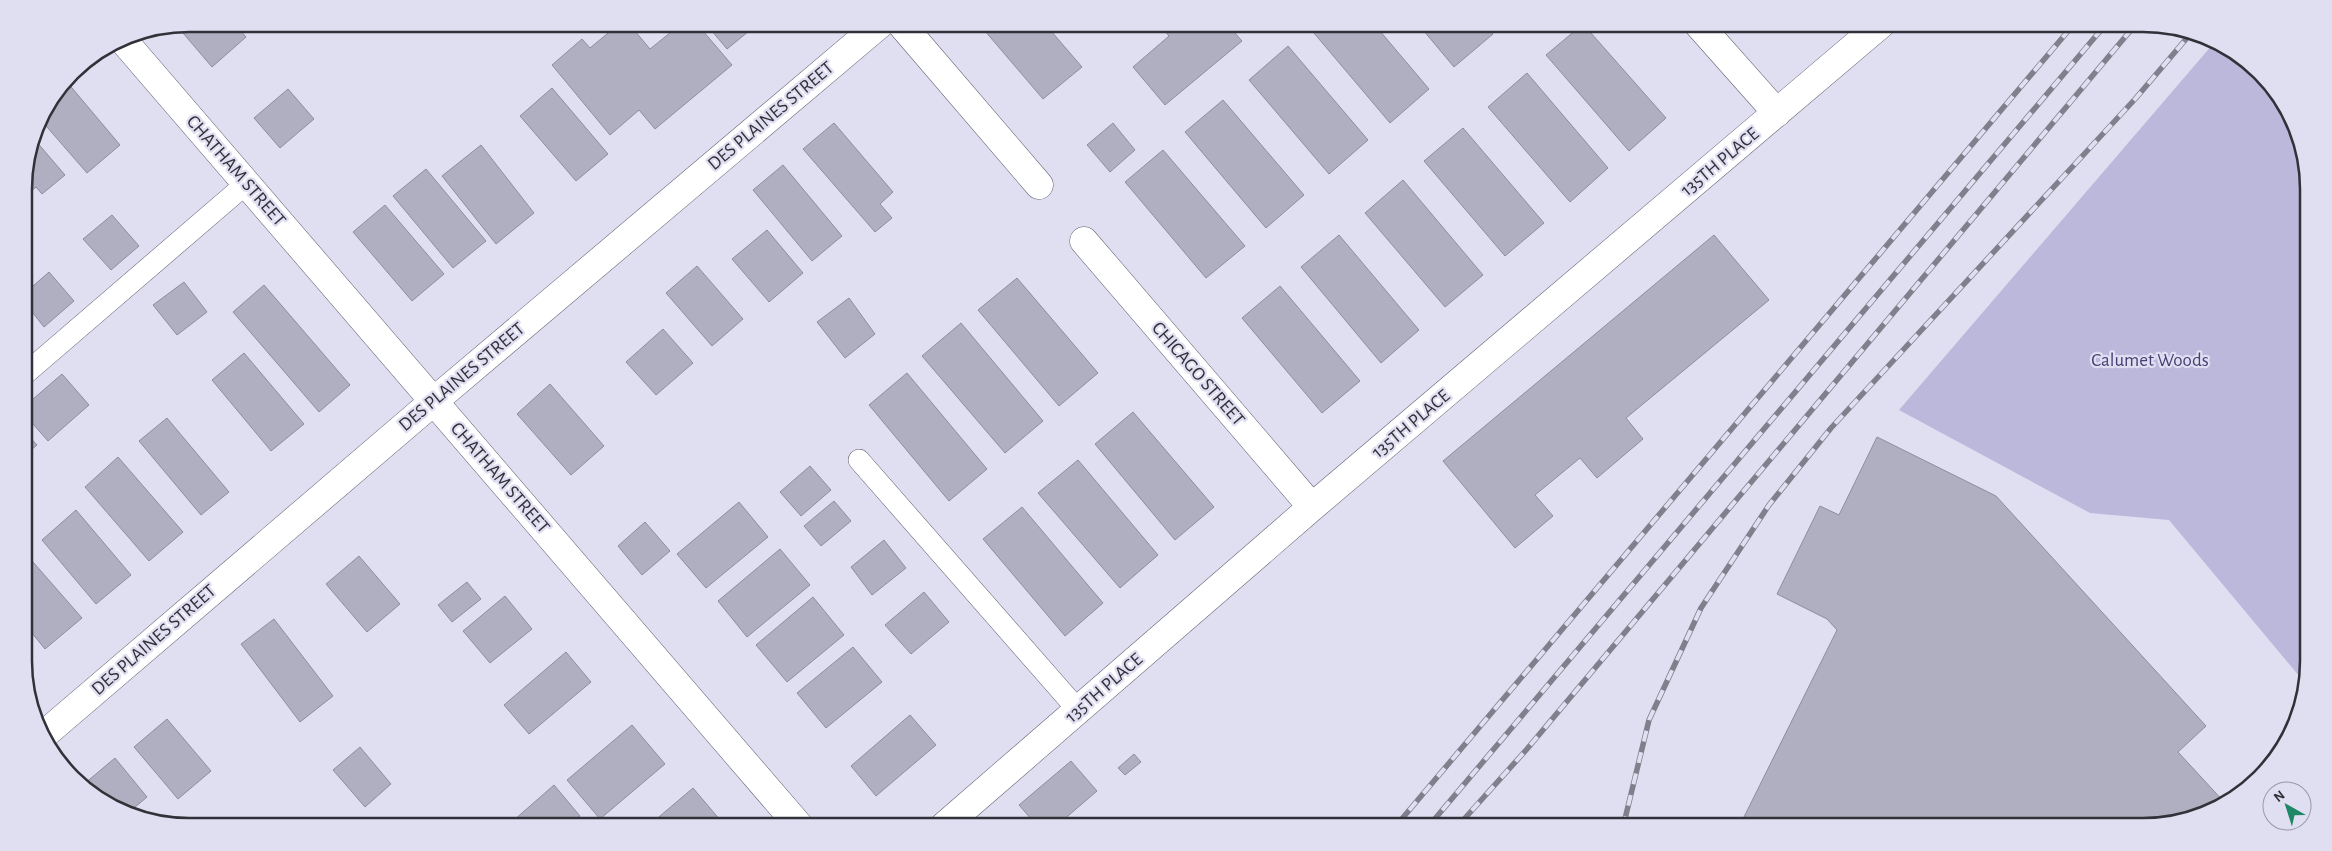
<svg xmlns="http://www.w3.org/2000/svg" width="2332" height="851" font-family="'Alegreya Sans',sans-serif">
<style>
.green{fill:#bbb8dc}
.building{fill:#b0afc1;stroke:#8e8d9e}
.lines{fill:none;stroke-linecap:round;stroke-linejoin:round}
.service-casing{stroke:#616070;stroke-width:22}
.minor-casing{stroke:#616070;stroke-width:29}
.service{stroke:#fff;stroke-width:21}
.minor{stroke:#fff;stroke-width:28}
.rail-casing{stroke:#817f8c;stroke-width:5.5}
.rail{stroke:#e0def1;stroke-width:4;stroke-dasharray:11;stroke-linecap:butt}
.labels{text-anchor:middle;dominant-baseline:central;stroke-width:4.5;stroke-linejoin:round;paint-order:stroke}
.street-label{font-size:19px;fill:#323139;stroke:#e0def1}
.park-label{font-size:19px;fill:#483f75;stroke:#e0def1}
.rim{fill:none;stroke:#323139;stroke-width:2.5}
</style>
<rect width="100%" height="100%" fill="#e0def1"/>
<path class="green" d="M2213,44L2267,81L2291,117L2307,168L2308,661L2305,683L2169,520L2090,513L1899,410Z"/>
<path class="building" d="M190,24H235L246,37L212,67L177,26Z
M619,24H629L650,49L681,24H697L732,65L655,129L639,110L610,135L552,65L582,39L590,48Z
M706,24H752L754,27L727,49Z
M979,24H1045L1082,67L1043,99Z
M1159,24H1227L1242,41L1165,105L1133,67L1169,36Z
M1311,24H1374L1429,89L1390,123L1308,26Z
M1418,24H1484L1493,34L1454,67Z
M1583,24L1666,118L1629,151L1546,55Z
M1288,46L1368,140L1329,174L1249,80Z
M1527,73L1608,168L1570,202L1488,107Z
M67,82L120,145L87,173L40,119Z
M552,88L608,154L576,181L520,116Z
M288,89L314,119L280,148L254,118Z
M1223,100L1304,195L1266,228L1185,132Z
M834,123L893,192L880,204L892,218L875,232L803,149Z
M1113,123L1135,150L1110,172L1087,145Z
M1463,128L1544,223L1505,256L1424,161Z
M35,140L65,175L42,194L36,187L24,197V179Z
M481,145L534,213L496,244L442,176Z
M1163,150L1245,246L1206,278L1125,182Z
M783,165L842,236L812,261L753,190Z
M426,169L486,241L453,268L393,196Z
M1403,180L1483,275L1445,307L1365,213Z
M385,205L444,274L412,301L353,232Z
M112,215L139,246L111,270L83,239Z
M767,230L803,273L769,302L732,259Z
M1339,235L1419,330L1381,363L1301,267Z
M1714,235L1769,300L1626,418L1643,439L1597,478L1580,458L1535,495L1553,516L1515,548L1443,461Z
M697,266L743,319L712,346L666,293Z
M49,272L74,301L44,327L25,303V293Z
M1017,278L1098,373L1059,406L978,310Z
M184,282L207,312L177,335L153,305Z
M264,285L350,385L319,412L233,312Z
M1280,286L1360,381L1322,413L1242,318Z
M849,298L875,334L845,358L817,322Z
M961,323L1043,421L1005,453L922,356Z
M663,329L693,363L656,395L626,362Z
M244,353L304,424L271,451L212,380Z
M907,373L987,469L949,501L869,405Z
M62,374L89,405L48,441L25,415V406Z
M550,384L604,446L571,475L517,414Z
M1133,412L1214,507L1175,540L1095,444Z
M167,418L229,492L201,515L139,441Z
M25,432L37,445L26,454Z
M1877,437L1996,496L2206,726L2178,752L2225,803L2196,818L2153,827H1739L1837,630L1827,619L1777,594L1820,506L1839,515Z
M118,457L183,532L149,561L85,487Z
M1078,460L1158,555L1120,588L1038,493Z
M810,466L831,490L801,516L780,492Z
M834,501L851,521L821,546L804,526Z
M739,502L768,537L706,588L677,554Z
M1022,507L1103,603L1065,636L983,539Z
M76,510L131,575L96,604L42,540Z
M645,522L670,551L642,575L618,546Z
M884,540L906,568L872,595L851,567Z
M780,549L810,585L747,637L718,601Z
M26,554L82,618L45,649L27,627Z
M359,556L400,604L367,632L326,584Z
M467,582L481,599L452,622L438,605Z
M924,592L949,622L911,654L885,625Z
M505,596L532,629L490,663L463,631Z
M813,597L844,635L787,682L756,645Z
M274,619L333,696L300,722L241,644Z
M853,647L882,682L826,728L797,693Z
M566,652L591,682L529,734L504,705Z
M910,715L936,745L876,796L851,766Z
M167,719L211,771L178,799L134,747Z
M632,725L665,764L600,819L567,780Z
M360,747L391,784L365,807L333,770Z
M1134,754L1141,762L1125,775L1118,768Z
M115,758L147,797L128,813L84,784Z
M1071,761L1097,791L1055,827H1038L1019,805Z
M554,785L580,816L567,827H506Z
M693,788L726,827H657L653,822Z"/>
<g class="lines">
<defs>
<path id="service" d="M25,374L247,183
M859,460L1078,710"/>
<path id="minor" d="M901,24L1039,185
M1698,24L1777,113
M122,39L800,827
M1084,241L1312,507
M46,733L434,401L880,24
M943,827L1312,507L1881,24"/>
</defs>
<use href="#service" class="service-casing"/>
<use href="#minor" class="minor-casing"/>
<use href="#service" class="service"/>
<use href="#minor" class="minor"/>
<defs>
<path id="rail" d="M1395,827L2074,24
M1428,827L2106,24
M1457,827L1527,749L2136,24
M1623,827L1649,720L1701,608L1769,505L1831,428L2136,98L2192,32"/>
</defs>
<use href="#rail" class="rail-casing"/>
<use href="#rail" class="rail"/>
</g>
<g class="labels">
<g class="street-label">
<text transform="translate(771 116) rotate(-40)">DES PLAINES STREET</text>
<text transform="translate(1720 162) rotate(-40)">135TH PLACE</text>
<text transform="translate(236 171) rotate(49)">CHATHAM STREET</text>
<text transform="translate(1198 374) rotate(49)">CHICAGO STREET</text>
<text transform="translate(462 377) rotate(-40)">DES PLAINES STREET</text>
<text transform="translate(1411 424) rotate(-40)">135TH PLACE</text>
<text transform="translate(500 478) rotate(49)">CHATHAM STREET</text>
<text transform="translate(154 640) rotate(-41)">DES PLAINES STREET</text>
<text transform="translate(1104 688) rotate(-41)">135TH PLACE</text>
</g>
<g class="park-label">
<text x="2150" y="360">Calumet Woods</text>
</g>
</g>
<path d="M0 0H2332V851H0ZM189 32H2143A157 157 0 0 1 2300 189V661A157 157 0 0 1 2143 818H189A157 157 0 0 1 32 661V189A157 157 0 0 1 189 32Z" fill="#e0def1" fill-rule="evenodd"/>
<path class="rim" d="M189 32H2143A157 157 0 0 1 2300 189V661A157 157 0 0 1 2143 818H189A157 157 0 0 1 32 661V189A157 157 0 0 1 189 32Z"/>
<g transform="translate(2287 806) rotate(321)"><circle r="24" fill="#e0def1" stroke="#9a99a7"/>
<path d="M0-4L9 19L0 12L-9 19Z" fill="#1e8866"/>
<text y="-8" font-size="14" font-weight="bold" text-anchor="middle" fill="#323139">N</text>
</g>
</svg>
